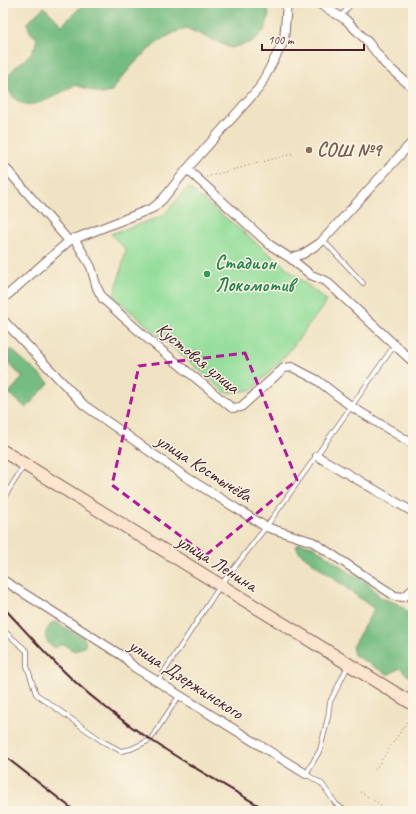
<svg xmlns="http://www.w3.org/2000/svg" width="416" height="814" font-family="Caveat,sans-serif">
<style>
.green{fill:#91dd99;stroke:#6e7e62}
.forest{fill:#74bc81;stroke:#5f6e56}
.lines{fill:none;stroke-linecap:round;stroke-linejoin:round}
.service-casing{stroke:#846460;stroke-width:5.5}
.minor-casing{stroke:#846460;stroke-width:10}
.secondary-casing{stroke:#846460;stroke-width:14}
.path{stroke:#846460;stroke-width:1;stroke-dasharray:1 3;stroke-linecap:butt}
.service{stroke:#fff;stroke-width:4}
.minor{stroke:#fff;stroke-width:8}
.secondary{stroke:#fce5cf;stroke-width:12}
.rail{stroke:#4a1f2b;stroke-width:2}
.marked{fill:none;stroke:#b5179e;stroke-width:3;stroke-dasharray:8 5;stroke-linejoin:round}
.education-dot{fill:#8d6e63;stroke:#fcf5e5;stroke-width:1.5}
.leisure-dot{fill:#2e9e5b;stroke:#fcf5e5;stroke-width:1.5}
.labels{text-anchor:middle;dominant-baseline:central;stroke-width:3;stroke-linejoin:round;paint-order:stroke}
.education-label{font-size:19px;font-weight:bold;fill:#785e54;stroke:#fcf5e5;text-anchor:start}
.leisure-label{font-size:19px;font-weight:bold;fill:#27864d;stroke:#fcf5e5;text-anchor:start}
.street-label{font-size:19px;fill:#4a1f2b;stroke:#fcf5e5}
</style>
<rect width="100%" height="100%" fill="#fcf5e5"/>
<filter id="ink" filterUnits="userSpaceOnUse"><feTurbulence type="fractalNoise" baseFrequency=".025" numOctaves="2"/><feDisplacementMap in="SourceGraphic" scale="8" xChannelSelector="R" yChannelSelector="G"/><feConvolveMatrix kernelMatrix="1 2 1 2 8 2 1 2 1" color-interpolation-filters="sRGB"/></filter>
<filter id="wash" filterUnits="userSpaceOnUse"><feTurbulence type="fractalNoise" baseFrequency=".012" numOctaves="4" result="noise"/><feDisplacementMap in="SourceGraphic" scale="16" xChannelSelector="R" yChannelSelector="G"/><feGaussianBlur stdDeviation="0.9" result="paint"/><feColorMatrix in="noise" values="0 0 0 0 0 0 0 0 0 0 0 0 0 0 0 0 0 1.4 0 .05"/><feComposite in="paint" operator="in"/></filter>
<g filter="url(#wash)">
<rect width="100%" height="100%" fill="#f0e3c3"/>
<path class="green" d="M188,187L327,301L287,354L252,390L226,393L114,297L126,250L111,234L163,216Z"/>
<path class="forest" d="M85,3H258L266,5L269,14L265,30L252,42L231,48L186,28C155,38 130,66 111,92L102,94L75,85C52,97 20,122 6,84C7,80 9,75 11,72C20,61 34,57 37,39L30,32L27,23L44,7L62,25Z
M11,349L49,383L26,408L9,393L23,377L3,359Z
M299,543L313,546L320,551L349,572L368,583L381,598L396,603L407,611L413,621V680L400,668L390,674H387L354,655L352,647L374,609L300,553L296,547Z
M53,622L57,623L84,638L86,643L84,647L74,651L63,644L54,648C42,640 44,631 53,622Z"/>
</g>
<g filter="url(#ink)">
<g class="lines">
<defs>
<path id="service" d="M341,16L352,3
M323,240L363,283
M3,499L24,466
M3,630L27,651V666L36,694L102,741L121,751L131,749L150,740L179,696
M158,681L220,586L266,527L394,346
M345,811L336,804L322,784L306,774L320,750L328,717L330,702L348,666"/>
<path id="minor" d="M318,3L346,20L368,42L385,64L413,88
M3,165L69,241
M187,169L270,245L290,258L303,254L320,243L413,141
M74,238L91,267L97,288L103,299L149,340L232,408L241,407L284,368L292,367L317,380L352,407L413,444
M290,258L311,275L326,281L413,362
M3,299L69,241L153,208L163,199L187,169L259,88L284,41L287,3
M3,320L84,405L183,475L266,527L313,542L395,596L404,597L413,589
M317,456L413,512
M3,580L124,657L134,667L306,774"/>
<path id="secondary" d="M3,451L413,704"/>
</defs>
<use href="#service" class="service-casing"/>
<use href="#minor" class="minor-casing"/>
<use href="#secondary" class="secondary-casing"/>
<path class="path" d="M206,177L292,154
M373,773L412,714
M360,792L391,811"/>
<use href="#service" class="service"/>
<use href="#minor" class="minor"/>
<use href="#secondary" class="secondary"/>
<path class="rail" d="M3,607C34,640 64,675 100,703C152,745 211,777 268,811
M3,755L75,811"/>
</g>
</g>
<path class="marked" d="M245,353L297,480L206,555L112,485L139,366Z"/>
<circle class="education-dot" cx="309" cy="150" r="4"/>
<circle class="leisure-dot" cx="207" cy="274" r="4"/>
<g class="labels">
<g class="education-label">
<text x="317" y="150">СОШ №9</text>
</g>
<g class="leisure-label">
<text x="215" y="263">Стадион<tspan x="215" dy="22">Локомотив</tspan></text>
</g>
<g class="street-label">
<text transform="translate(198 358) rotate(39)">Кустовая улица</text>
<text transform="translate(204 468) rotate(33)">улица Костычёва</text>
<text transform="translate(217 563) rotate(32)">улица Ленина</text>
<text transform="translate(186 679) rotate(33)">улица Дзержинского</text>
</g>
</g>
<rect width="416" height="814" fill="none" stroke="#fcf5e5" stroke-width="16"/>
<path d="M262 44v6h102v-6" fill="none" stroke="#4a1f2b" stroke-width="2"/>
<text x="268" y="44" font-size="12" fill="#4a1f2b" stroke="#fcf5e5" stroke-width="3" paint-order="stroke">100 m</text>
</svg>
